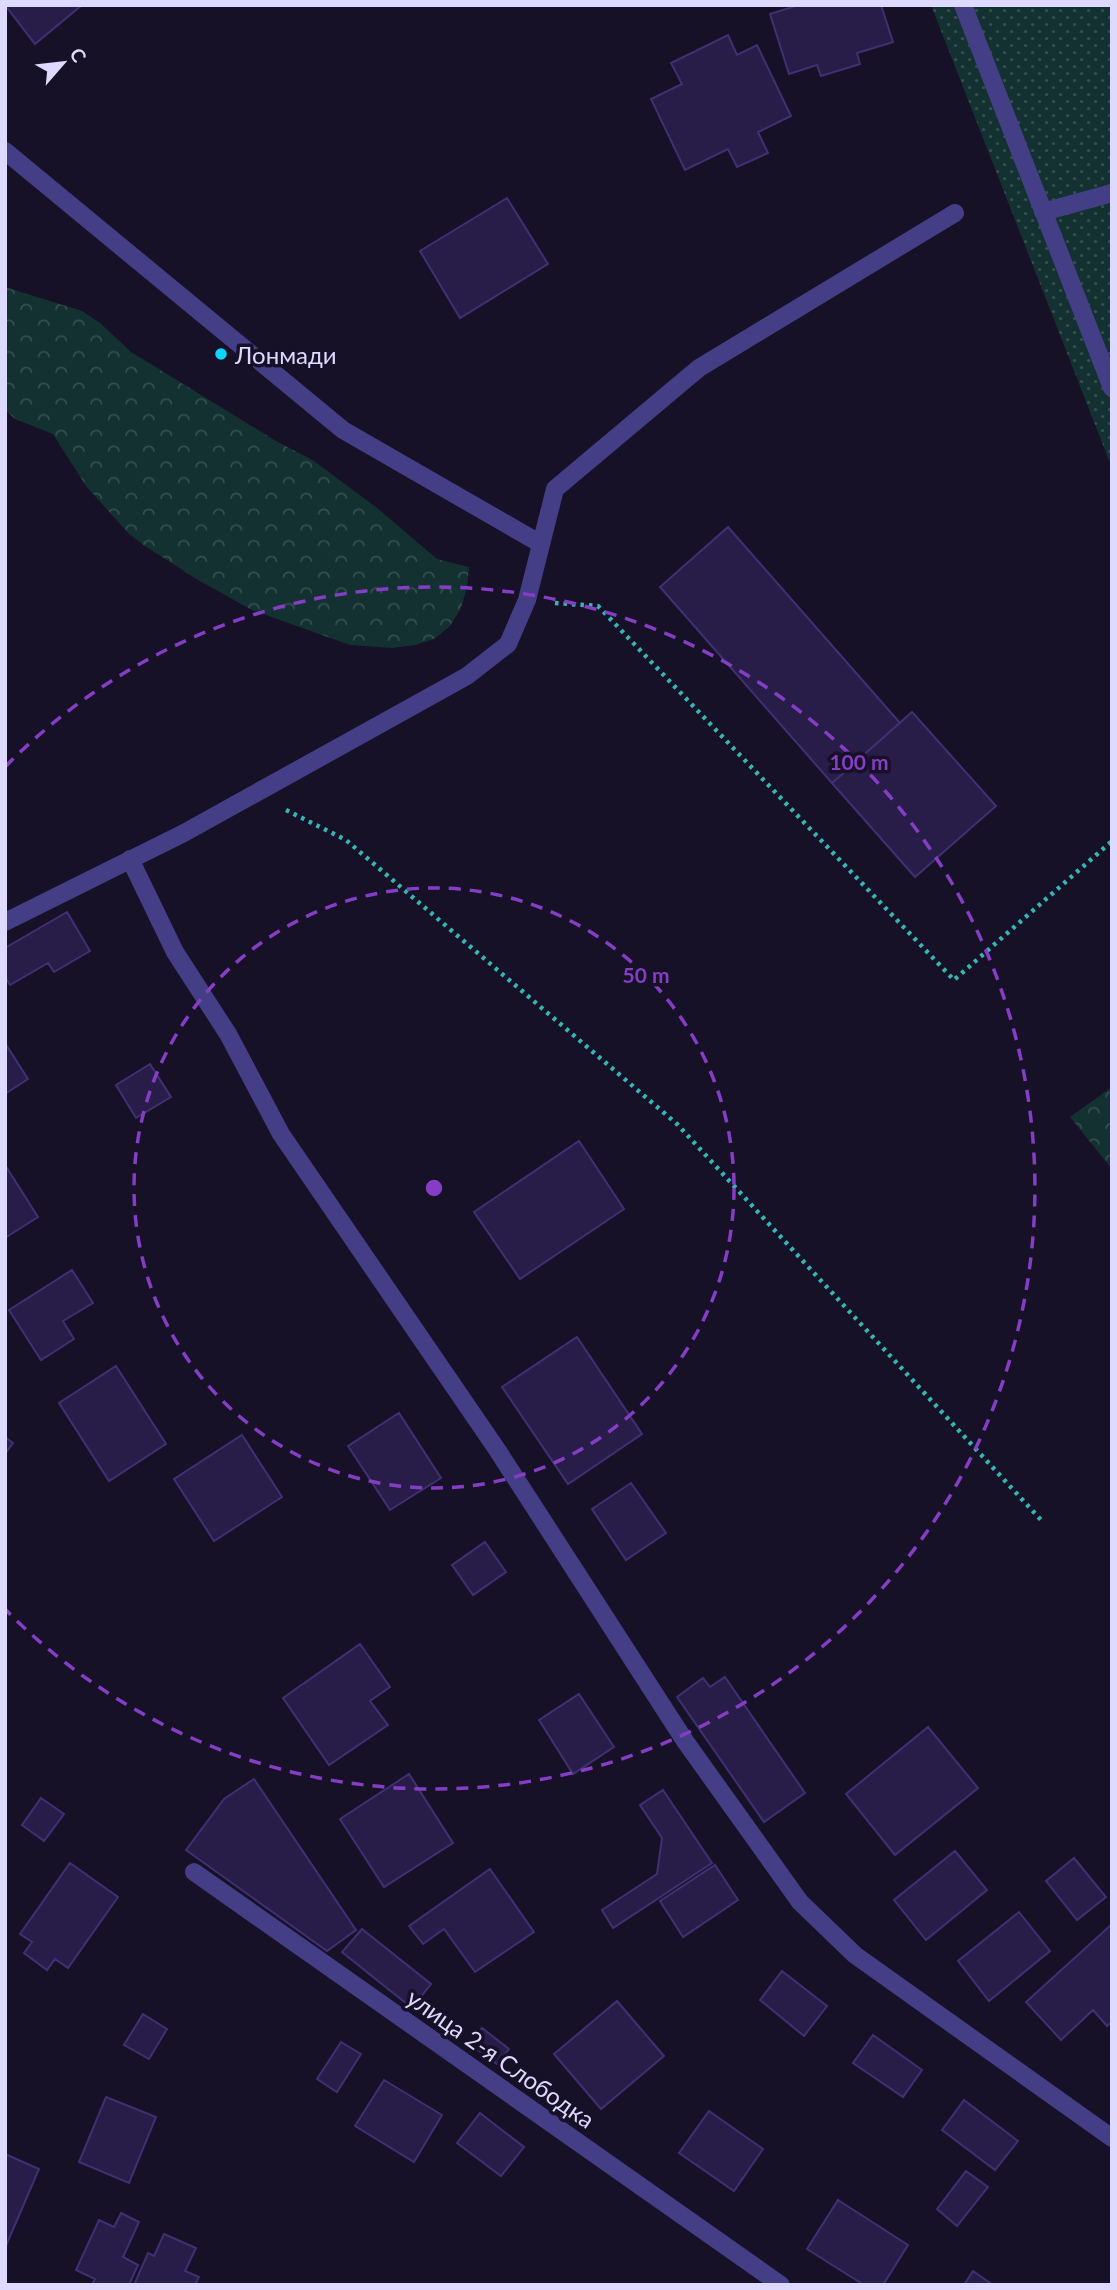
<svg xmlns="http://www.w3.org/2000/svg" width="1117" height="2290" font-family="Lato,sans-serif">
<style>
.forest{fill:url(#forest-crowns)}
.garden{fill:url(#garden-dots)}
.building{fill:#281d48;stroke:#403073;stroke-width:2}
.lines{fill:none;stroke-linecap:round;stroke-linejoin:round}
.path{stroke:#34b6b4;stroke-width:4.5;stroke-dasharray:3.5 5;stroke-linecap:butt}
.service{stroke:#433e85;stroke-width:18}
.minor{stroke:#433e85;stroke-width:18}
.ring{fill:none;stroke:#853dc5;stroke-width:3.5;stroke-dasharray:12 9}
.poi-dot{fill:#0cd5f6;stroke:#161127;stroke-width:2.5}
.labels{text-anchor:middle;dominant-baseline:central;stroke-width:7;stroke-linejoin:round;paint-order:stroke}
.poi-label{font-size:24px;fill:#ded9fe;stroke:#161127;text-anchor:start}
.street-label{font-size:24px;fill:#ded9fe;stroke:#161127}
.centre{fill:#853dc5;stroke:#161127;stroke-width:3.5}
.ring-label{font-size:21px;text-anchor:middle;font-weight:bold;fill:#853dc5;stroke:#161127;stroke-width:7;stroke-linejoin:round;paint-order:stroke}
</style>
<defs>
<pattern id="forest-crowns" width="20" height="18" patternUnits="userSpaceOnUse" patternTransform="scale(1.75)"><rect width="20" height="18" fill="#143131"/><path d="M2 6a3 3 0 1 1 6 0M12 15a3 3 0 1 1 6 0" fill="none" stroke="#364e50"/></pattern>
<pattern id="garden-dots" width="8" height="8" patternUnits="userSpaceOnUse" patternTransform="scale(1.75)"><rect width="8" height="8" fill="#143131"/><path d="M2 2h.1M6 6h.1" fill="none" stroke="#364e50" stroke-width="1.8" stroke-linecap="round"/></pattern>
</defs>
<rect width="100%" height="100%" fill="#161127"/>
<path class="forest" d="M5,287L82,311L100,323L131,352L276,441L314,461L377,508L437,559L469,567L467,587L461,608L450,626L434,639L415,645L392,648L350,645L252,610L198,580L145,546L129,534L86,486L53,434L15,419L5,410Z
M1112,1087V1169L1070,1117Z"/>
<path class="garden" d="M931,5H1112V468Z"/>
<path class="building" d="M5,5H82L35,44Z
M799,5H881L893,42L857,53L860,64L821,76L817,65L789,74L770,14Z
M728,35L737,55L757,45L791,116L758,132L768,153L737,167L728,149L685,170L651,99L682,84L671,63Z
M507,198L548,264L460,318L420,251Z
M728,527L900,723L832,783L660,587Z
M912,712L996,806L915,877L832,783Z
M67,912L90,951L54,972L48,963L10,985L5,977V948Z
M5,1043L28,1079L5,1094Z
M150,1064L171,1097L136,1118L116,1085Z
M579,1141L624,1209L520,1279L474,1212Z
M5,1165L38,1217L5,1238Z
M72,1270L93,1303L63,1321L74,1339L41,1360L9,1310Z
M577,1337L642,1434L568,1484L502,1387Z
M116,1366L166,1444L109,1481L59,1403Z
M399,1413L441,1478L390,1510L348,1446Z
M242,1435L282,1497L214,1541L174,1479Z
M5,1437L13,1443L5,1454Z
M631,1483L666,1533L626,1560L592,1509Z
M485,1542L506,1572L473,1595L452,1565Z
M360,1644L390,1687L370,1701L388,1725L329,1765L283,1698Z
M725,1677L805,1793L764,1822L677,1697L703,1678L710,1687Z
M579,1694L614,1747L573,1774L539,1720Z
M928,1727L978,1788L895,1855L846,1794Z
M409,1774L453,1843L384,1887L340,1819Z
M254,1779L356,1930L327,1951L186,1850L224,1799Z
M663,1790L712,1863L613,1928L602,1910L657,1874L662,1838L640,1805Z
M41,1798L64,1814L44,1841L22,1825Z
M955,1851L987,1890L926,1940L894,1900Z
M1074,1858L1106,1897L1077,1920L1046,1881Z
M70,1863L118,1897L68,1968L55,1959L47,1970L24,1953L32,1942L20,1934Z
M715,1865L738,1900L683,1937L660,1901Z
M490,1869L534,1932L475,1972L444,1929L423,1944L409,1926Z
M1019,1912L1050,1951L989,2001L958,1961Z
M1112,1924V2022L1107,2026L1093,2010L1061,2040L1026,2002Z
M362,1929L431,1984L412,2008L342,1952Z
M782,1971L827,2006L804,2036L760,2000Z
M617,2001L664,2056L601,2109L554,2054Z
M143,2014L167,2029L149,2059L124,2045Z
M482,2028L509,2049L497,2064L470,2044Z
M873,2035L922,2070L903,2097L853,2063Z
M341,2042L361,2054L337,2092L317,2079Z
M384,2080L442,2115L414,2162L355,2126Z
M106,2097L156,2117L129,2183L79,2162Z
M964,2100L1018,2141L995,2170L942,2130Z
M709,2111L763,2149L734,2191L679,2153Z
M480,2113L524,2147L501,2176L457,2143Z
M5,2154L39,2169L5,2248Z
M966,2171L988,2187L957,2226L937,2209Z
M838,2200L908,2245L883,2285H864L807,2249Z
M121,2213L139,2222L123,2257L138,2265L129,2285H92L95,2279L76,2270L99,2220L114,2227Z
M164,2234L196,2248L185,2271L199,2277L195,2285H134L148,2253L154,2256Z
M973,2271L993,2285H964Z"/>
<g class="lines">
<path class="path" d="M555,603L598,606L954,980L1112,841
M286,810L346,840L677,1124L1042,1521"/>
<path class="service" d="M963,5L1112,388
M5,151L343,430L541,544
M1043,212L1112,193
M508,644L527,600L555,489L699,368L955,213"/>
<path class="minor" d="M130,859L175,952L228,1034L281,1134L498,1451L685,1741L800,1902L855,1955L1112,2138
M5,922L184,833L467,676L508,644
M194,1872L781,2285"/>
</g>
<g class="ring">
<circle cx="434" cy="1188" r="300"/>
<path d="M5 767A601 601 0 1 1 5 1609"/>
</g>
<circle class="poi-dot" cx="221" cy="354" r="7"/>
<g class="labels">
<g class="poi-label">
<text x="235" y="354">Лонмади</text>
</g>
<g class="street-label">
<text transform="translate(501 2058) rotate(35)">улица 2-я Слободка</text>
</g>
</g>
<circle cx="434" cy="1188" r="10" class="centre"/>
<g class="ring-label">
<text x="859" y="770">100 m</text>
<text x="646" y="983">50 m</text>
</g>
<rect width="1117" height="2290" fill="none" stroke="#ded9fe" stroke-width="14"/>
<g transform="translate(63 63) rotate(62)" stroke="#161127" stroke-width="5" paint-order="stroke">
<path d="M0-5L12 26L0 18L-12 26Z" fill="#ded9fe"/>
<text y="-10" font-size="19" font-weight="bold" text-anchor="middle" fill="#ded9fe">С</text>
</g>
</svg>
